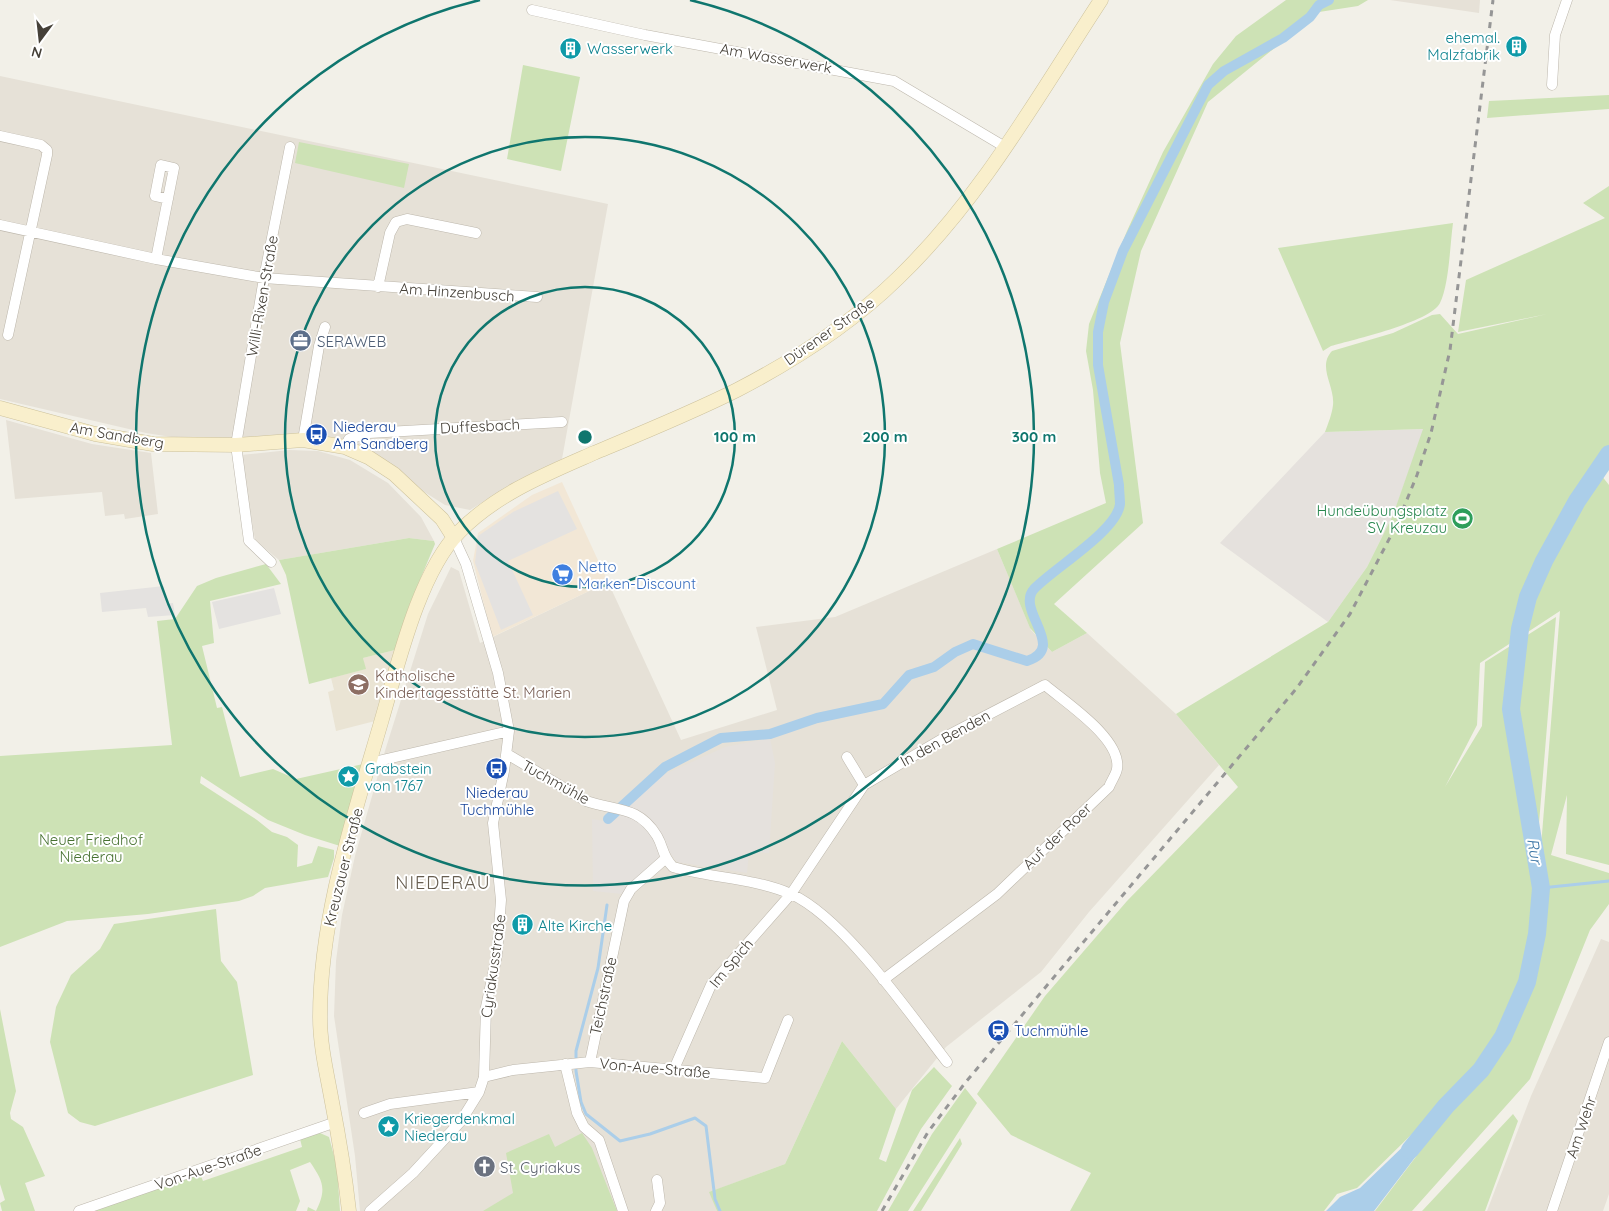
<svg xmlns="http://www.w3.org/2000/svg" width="1609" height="1211" font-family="Quicksand,sans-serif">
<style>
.residential{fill:#e6e1d7}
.commercial{fill:#f2e7d6}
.industrial{fill:#e5e1dd}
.education{fill:#eae4d4}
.green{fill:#cde2b5}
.parking{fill:#e4e2e0}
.water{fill:#abcee9}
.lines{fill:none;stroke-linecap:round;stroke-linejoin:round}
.stream{stroke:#abcee9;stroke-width:3}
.canal{stroke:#abcee9;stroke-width:10}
.river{stroke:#abcee9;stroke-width:18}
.street-casing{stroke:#bdb7ac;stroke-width:11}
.secondary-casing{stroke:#cdc29c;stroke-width:15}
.street{stroke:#fff;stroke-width:10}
.secondary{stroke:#f9efcc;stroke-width:14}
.rail{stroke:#969696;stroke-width:3;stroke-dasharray:6 6;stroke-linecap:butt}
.ring{fill:none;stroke:#0f766e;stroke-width:2.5}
.labels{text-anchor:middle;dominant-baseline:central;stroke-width:4;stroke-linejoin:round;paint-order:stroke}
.culture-label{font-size:15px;fill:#0d838f;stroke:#fff;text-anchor:start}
.street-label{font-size:15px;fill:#454038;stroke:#fff}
.service-label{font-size:15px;fill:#4e5e75;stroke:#fff;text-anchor:start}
.transit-label{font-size:15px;fill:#164399;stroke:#fff;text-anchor:start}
.leisure-label{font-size:15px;fill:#27864d;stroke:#fff;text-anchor:end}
.shop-label{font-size:15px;fill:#366cbe;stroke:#fff;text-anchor:start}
.education-label{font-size:15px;fill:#785e54;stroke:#fff;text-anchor:start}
.park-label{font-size:15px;fill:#477131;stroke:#fff}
.worship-label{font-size:15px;fill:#5b616d;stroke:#fff;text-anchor:start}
.water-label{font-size:16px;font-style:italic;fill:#3c76a6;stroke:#fff}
.quarter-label{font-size:18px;letter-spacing:1px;fill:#675e50;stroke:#fff}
.centre{fill:#0f766e;stroke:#fff;stroke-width:2.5}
.ring-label{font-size:15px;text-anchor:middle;font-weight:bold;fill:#0f766e;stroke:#fff;stroke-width:4;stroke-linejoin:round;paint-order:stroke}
</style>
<rect width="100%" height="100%" fill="#f2f0e8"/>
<path class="residential" d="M1390,0H1480L1479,13Z
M0,76L608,204L562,459L518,480L470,510L445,505L343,441L311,434L239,440H190L146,433L0,399Z
M6,420L92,444L151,453L158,514L125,519L124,514L105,516L102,492L15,499Z
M289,450L318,451L350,460L388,483L421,517L434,541L409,538L279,560L255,540L241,455Z
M997,549L1031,630L1052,652L1087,633L1176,714L1219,765L1089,912L1041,972L946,1047L896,1109L842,1041L785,1164L710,1192L717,1211H360L355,1156L334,1016L336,961L342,915L355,856L384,754L428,614L451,567L459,571L480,643L608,582L681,740L777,710L756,627L835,617Z
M1601,939L1609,942V1194L1603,1211H1487L1531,1096Z"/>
<path class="commercial" d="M562,482L608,582L492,637L473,561L478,533L532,495Z"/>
<path class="industrial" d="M1424,429L1393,515L1367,567L1328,622L1220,543L1325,432Z
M770,738L775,763L769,853L749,852L747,873L677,862L667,849L622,894L593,891L592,819L604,821L621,815L654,779L725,747Z"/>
<path class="education" d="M395,650L375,721L336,731L328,692L334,690L331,678L365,669L363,658Z"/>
<path class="green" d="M1286,0H1368L1358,6L1319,12L1208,102L1141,251L1120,343L1143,523L1054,604L1087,633L1052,652L1030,628L997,549L1106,503L1100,473L1093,390L1086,351L1089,324L1127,231L1163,152L1213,64L1236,36Z
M523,65L580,77L561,171L507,159Z
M1609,95V109L1487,118L1489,101Z
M299,142L409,164L404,188L295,163Z
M1609,186V465L1601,475L1609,485V865L1566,854L1567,795L1551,855L1609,873V904L1590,930L1530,1079L1412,1211H1375L1424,1146L1430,1128L1481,1072L1505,1040L1530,983L1560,611L1480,663L1477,725L1445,787L1482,726L1485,662L1556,617L1526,981L1501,1034L1479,1069L1444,1104L1422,1131L1412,1134L1357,1188L1337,1194L1324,1211H1070L1091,1173L1011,1135L977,1094L1045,996L1127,901L1238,787L1176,714L1328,622L1367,567L1393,515L1423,429L1325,432C1328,424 1332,414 1333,405C1335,386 1317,367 1332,351L1393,333L1432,315L1440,314L1458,334L1547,314L1458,332L1466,280L1605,218L1583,203Z
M1453,223C1450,245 1449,285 1440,303C1431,322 1352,340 1331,346L1323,351L1278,248Z
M409,538L434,541L435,544L409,606L395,650L363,658L366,669L309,684L286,575L279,560Z
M266,564L281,584L210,601L214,643L202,646L217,708L222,707L240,777L273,769L296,779L363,764L340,846L305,835L268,820L201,776L200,783L257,820L272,832L287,837L298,845L297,867L312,863L318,846L334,850V858L328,877L265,888L253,896L239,901L148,914L67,921L0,947V756L172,745L157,621L175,619L197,586L216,578Z
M216,909L221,961L237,982L253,1075L95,1126L80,1122L68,1113L50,1042L56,1007L71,975L100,949L114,924Z
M0,1009L16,1091L10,1113L11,1119L23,1127L45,1176L25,1183L35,1211H2L0,1203L5,1200L0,1184Z
M842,1041L896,1109L879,1159L886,1162L912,1090L934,1067L952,1086L921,1129L877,1211H717L709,1192L785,1164Z
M965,1088L977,1103L908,1211H888L932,1134Z
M1513,1114L1518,1121L1485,1211H1422Z
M320,1133L329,1137L337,1167L340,1211H307L308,1207L316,1211C327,1189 323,1181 310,1162L290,1170L300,1201L296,1211H90L200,1174L203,1181L302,1147L300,1139Z
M582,1133L592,1148L617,1211H483L513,1193L506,1153L549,1134L555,1147Z
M960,1138L962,1144L921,1211H913Z"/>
<path class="parking" d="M558,491L577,529L508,561L533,615L501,630L475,563L478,536L513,512Z
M164,586L166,604L173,603L175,615L148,617L146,608L102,612L100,593Z
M274,588L281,614L219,629L212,602Z"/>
<path class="water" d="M1423,1133V1147L1374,1211H1326L1340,1197L1360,1188L1414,1136Z"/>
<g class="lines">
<path class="stream" d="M1541,888L1609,881
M607,905L598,968L576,1051V1071L581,1102L586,1114L620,1141L650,1134L695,1118L706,1126L715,1199L720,1211"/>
<path class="canal" d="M608,819L665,767L721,738L770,734L817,718L883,704L909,675L934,667L955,652L973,644L1027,661C1068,648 1015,610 1034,589C1054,568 1117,531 1120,504C1120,498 1119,491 1119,485L1098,365V332L1104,302L1123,251L1208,85L1224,71L1283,38L1310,17L1319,5L1329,0"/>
<path class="river" d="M1410,1150L1446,1106L1481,1070L1503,1037L1527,982L1537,934L1541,888L1511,709L1520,629L1528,597L1544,561L1577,501L1609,454"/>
<defs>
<path id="street" d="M532,10L645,35L894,81L1005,147
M1552,85L1555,35L1567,0
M0,136L41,145L47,150V155L8,335
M0,225L156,259L264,278L537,297
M156,259L174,168L161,165L155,196L168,199
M378,287L390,233L396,222L407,219L476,233
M303,440L319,346L325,327
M345,447L349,439L369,433L562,422
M271,562L249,541L236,445L264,278L290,147
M507,754L586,801C615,811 638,805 657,836C664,848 662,856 673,867C711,878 754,878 791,894C844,918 910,1014 947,1062
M847,757L864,785
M369,763L509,731
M590,1062L624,901L631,889L665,859
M565,1064L577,1113L584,1127L599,1140L623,1211
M674,1069L711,985L791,894L864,785L949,735L1045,685C1066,703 1122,739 1117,769C1116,775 1111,781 1109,787L997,894L883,980
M484,1077L513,1070L590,1062L765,1078L788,1020
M364,1113L390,1104L479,1092
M79,1211L336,1122
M370,1211L413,1173L461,1121L479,1092L484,1077L486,1007L497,955L501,900L493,823L504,771L509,731L498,673L466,564L454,538
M656,1211L660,1203L657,1180
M1552,1211L1609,1042"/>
<path id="secondary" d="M0,408L95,434L153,444L236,445L303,440L345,447L368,457L394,474L442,519L454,538
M349,1211C345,1175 339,1138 332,1102C327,1074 320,1046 320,1017C320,915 354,816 382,719C398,664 419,573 459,532C496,494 546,474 594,453C642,433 691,413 737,390C795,360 851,324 898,278C981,198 1038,96 1101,0"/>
</defs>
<use href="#street" class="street-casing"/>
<use href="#secondary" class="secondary-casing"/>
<use href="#street" class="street"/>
<use href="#secondary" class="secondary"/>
<path class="rail" d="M882,1211L928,1132L965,1083L1296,689L1350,614L1397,524L1417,475L1431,433L1450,350L1493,0"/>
</g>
<g class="ring">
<circle cx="585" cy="437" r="150"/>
<circle cx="585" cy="437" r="300"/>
<path d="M690 0A449 449 0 1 1 480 0"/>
</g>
<defs>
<symbol id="building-disc" viewBox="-11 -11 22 22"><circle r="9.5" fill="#0f9aa8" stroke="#fff"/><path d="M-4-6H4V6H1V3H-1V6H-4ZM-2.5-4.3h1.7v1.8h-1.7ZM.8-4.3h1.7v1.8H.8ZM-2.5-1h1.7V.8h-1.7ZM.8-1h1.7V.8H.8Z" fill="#fff"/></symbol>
<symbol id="office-disc" viewBox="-11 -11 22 22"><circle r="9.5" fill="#5c6f8a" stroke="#fff"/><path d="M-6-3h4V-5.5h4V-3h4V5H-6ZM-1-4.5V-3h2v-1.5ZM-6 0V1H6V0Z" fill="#fff"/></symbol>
<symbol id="bus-disc" viewBox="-11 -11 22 22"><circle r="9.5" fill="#1a4fb4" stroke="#fff"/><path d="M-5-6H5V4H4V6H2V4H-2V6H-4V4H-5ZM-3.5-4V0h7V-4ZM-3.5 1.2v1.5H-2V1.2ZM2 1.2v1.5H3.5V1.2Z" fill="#fff"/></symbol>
<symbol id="stadium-disc" viewBox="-11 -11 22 22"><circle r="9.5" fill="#2e9e5b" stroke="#fff"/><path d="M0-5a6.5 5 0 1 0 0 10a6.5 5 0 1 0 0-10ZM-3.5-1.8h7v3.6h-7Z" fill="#fff"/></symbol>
<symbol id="supermarket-disc" viewBox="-11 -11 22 22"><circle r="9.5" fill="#3f7fe0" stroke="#fff"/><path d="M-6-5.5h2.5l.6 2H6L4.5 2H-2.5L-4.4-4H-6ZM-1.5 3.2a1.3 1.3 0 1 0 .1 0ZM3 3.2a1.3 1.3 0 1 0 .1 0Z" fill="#fff"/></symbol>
<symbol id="school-disc" viewBox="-11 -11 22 22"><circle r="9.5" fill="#8d6e63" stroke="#fff"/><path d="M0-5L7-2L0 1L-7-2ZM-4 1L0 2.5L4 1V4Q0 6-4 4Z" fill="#fff"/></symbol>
<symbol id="sight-disc" viewBox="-11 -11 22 22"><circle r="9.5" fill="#0f9aa8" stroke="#fff"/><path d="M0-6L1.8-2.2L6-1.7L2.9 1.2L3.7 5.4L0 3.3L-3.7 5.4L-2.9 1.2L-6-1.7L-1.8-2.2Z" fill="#fff"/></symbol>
<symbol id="station-disc" viewBox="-11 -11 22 22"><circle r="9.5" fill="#1a4fb4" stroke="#fff"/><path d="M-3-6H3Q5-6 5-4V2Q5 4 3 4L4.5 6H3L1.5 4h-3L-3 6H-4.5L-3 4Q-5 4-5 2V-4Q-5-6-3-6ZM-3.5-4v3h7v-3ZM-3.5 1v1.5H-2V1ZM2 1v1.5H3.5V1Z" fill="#fff"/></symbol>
<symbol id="church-disc" viewBox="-11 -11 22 22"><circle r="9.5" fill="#6b7280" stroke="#fff"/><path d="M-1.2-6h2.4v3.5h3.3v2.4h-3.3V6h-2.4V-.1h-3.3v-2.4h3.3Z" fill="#fff"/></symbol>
</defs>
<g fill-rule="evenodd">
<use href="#building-disc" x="1504" y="34" width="25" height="25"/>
<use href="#building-disc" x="558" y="36" width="25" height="25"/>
<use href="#office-disc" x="288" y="328" width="25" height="25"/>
<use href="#bus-disc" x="304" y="422" width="25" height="25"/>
<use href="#stadium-disc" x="1450" y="506" width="25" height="25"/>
<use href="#supermarket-disc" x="550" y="562" width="25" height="25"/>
<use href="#school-disc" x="346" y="672" width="25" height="25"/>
<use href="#bus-disc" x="484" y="756" width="25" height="25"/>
<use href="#sight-disc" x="336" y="764" width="25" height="25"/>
<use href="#building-disc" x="510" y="912" width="25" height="25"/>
<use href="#station-disc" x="986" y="1018" width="25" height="25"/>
<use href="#sight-disc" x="376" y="1114" width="25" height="25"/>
<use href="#church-disc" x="472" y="1154" width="25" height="25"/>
</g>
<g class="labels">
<g class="culture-label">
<text x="1500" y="37" text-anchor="end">ehemal.<tspan x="1500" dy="17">Malzfabrik</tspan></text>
<text x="587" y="48">Wasserwerk</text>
<text x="365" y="768">Grabstein<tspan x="365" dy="17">von 1767</tspan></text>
<text x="538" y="925">Alte Kirche</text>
<text x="404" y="1118">Kriegerdenkmal<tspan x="404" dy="17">Niederau</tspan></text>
</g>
<g class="street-label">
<text transform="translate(776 58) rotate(10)">Am Wasserwerk</text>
<text transform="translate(457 292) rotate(4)">Am Hinzenbusch</text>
<text transform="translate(262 296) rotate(-80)">Willi-Rixen-Straße</text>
<text transform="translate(829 331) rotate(-35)">Dürener Straße</text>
<text transform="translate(480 426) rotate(-3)">Duffesbach</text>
<text transform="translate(117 435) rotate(10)">Am Sandberg</text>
<text transform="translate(945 738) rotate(-29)">In den Benden</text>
<text transform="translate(556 782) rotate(29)">Tuchmühle</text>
<text transform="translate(1057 836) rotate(-44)">Auf der Roer</text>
<text transform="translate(343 867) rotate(-76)">Kreuzauer Straße</text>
<text transform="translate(731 963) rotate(-50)">Im Spich</text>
<text transform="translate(493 966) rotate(-82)">Cyriakusstraße</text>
<text transform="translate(603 996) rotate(-78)">Teichstraße</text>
<text transform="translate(655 1068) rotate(5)">Von-Aue-Straße</text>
<text transform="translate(1581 1127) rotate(-71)">Am Wehr</text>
<text transform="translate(208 1167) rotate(-19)">Von-Aue-Straße</text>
</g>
<g class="service-label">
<text x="317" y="341">SERAWEB</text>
</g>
<g class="transit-label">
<text x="333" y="426">Niederau<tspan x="333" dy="17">Am Sandberg</tspan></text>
<text x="497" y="792" text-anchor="middle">Niederau<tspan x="497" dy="17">Tuchmühle</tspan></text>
<text x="1014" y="1030">Tuchmühle</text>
</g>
<g class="leisure-label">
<text x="1447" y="510">Hundeübungsplatz<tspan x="1447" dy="17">SV Kreuzau</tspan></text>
</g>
<g class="shop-label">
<text x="578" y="566">Netto<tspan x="578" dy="17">Marken-Discount</tspan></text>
</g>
<g class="education-label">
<text x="375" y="675">Katholische<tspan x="375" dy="17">Kindertagesstätte St. Marien</tspan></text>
</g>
<g class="park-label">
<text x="91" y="839">Neuer Friedhof<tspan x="91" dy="17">Niederau</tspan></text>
</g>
<g class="worship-label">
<text x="500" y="1167">St. Cyriakus</text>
</g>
<g class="water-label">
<text transform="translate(1535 851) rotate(81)">Rur</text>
</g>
<g class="quarter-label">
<text x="443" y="882">NIEDERAU</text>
</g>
</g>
<circle cx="585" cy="437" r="8" class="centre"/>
<g class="ring-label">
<text x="735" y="442">100 m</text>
<text x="885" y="442">200 m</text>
<text x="1034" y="442">300 m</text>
</g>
<g transform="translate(40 40) rotate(195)" stroke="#ffffff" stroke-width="4" paint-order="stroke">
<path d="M0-4L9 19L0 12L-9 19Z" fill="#454038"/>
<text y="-8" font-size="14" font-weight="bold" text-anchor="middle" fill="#454038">N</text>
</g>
</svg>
